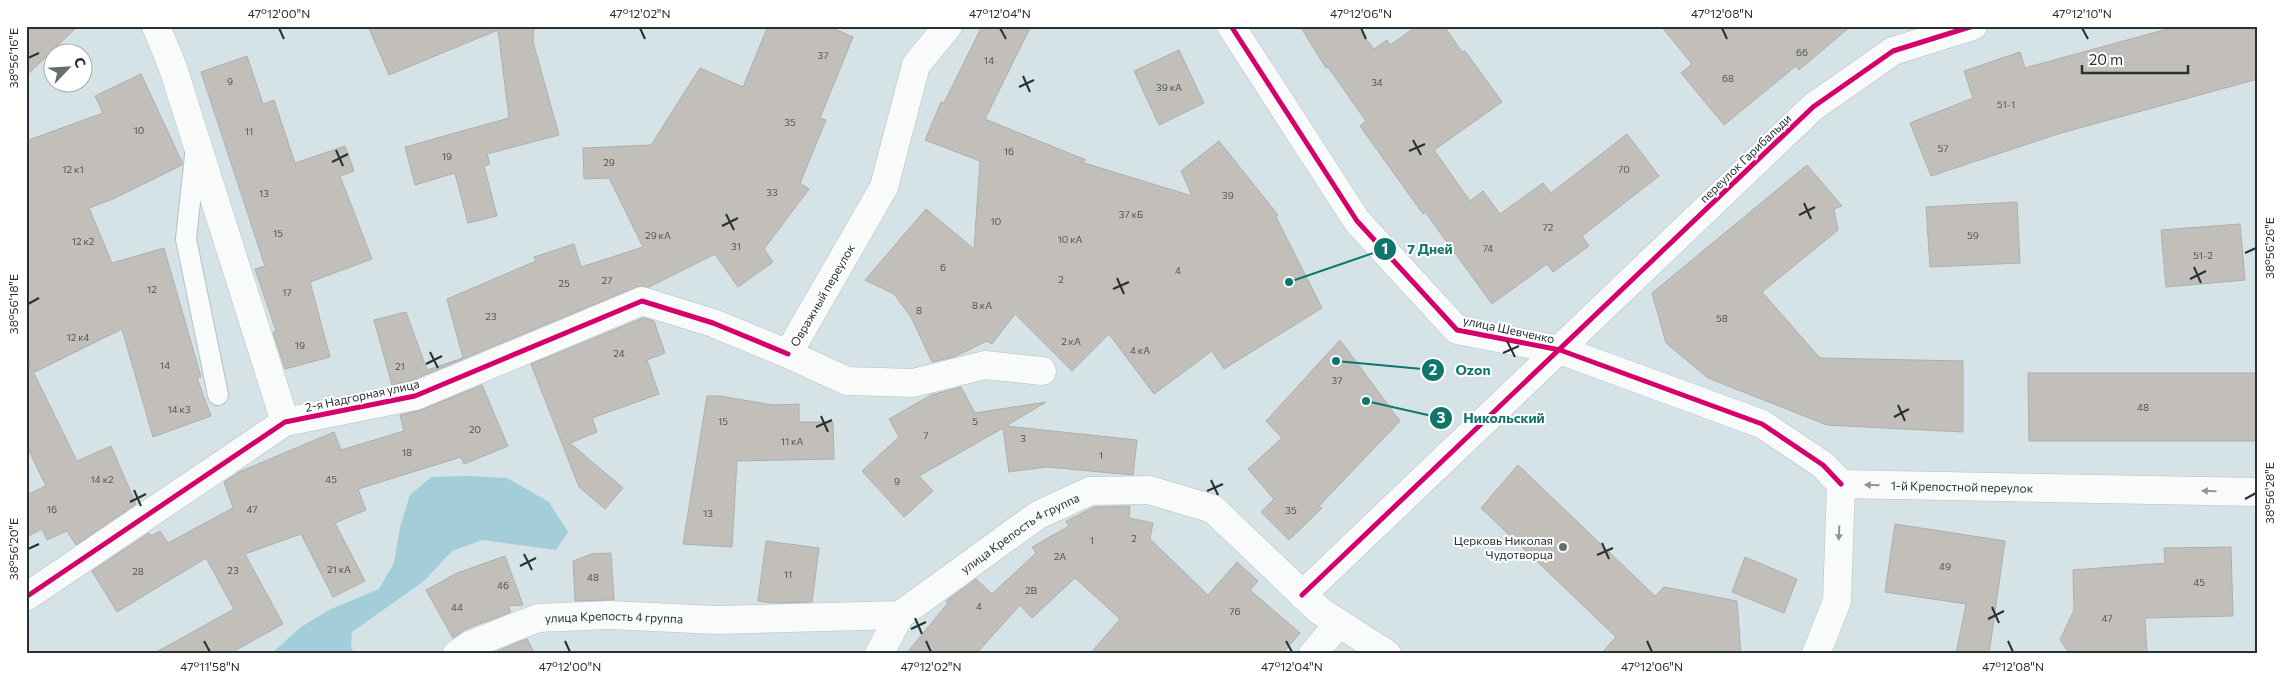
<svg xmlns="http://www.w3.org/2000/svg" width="2284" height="680" font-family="Commissioner,sans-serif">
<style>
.forest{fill:#a2cdd9}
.building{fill:#c2bfbb;stroke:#adafaf}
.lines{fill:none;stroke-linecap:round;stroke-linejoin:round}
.service-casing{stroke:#b5c0c3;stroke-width:22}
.minor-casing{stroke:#b5c0c3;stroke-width:29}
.tertiary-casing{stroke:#b5c0c3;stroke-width:29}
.service{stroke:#f9fbfb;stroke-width:20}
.minor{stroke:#f9fbfb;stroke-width:28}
.tertiary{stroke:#f9fbfb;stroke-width:28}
.cycleway-casing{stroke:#fff;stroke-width:8}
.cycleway{stroke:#d6006c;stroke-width:5}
.oneway{fill:#909696}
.ticks{fill:none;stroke:#273032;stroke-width:2}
.poi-dot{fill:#646e71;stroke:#fff;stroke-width:2}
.labels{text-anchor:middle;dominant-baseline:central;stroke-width:4;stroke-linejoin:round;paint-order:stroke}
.number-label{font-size:10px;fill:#4e5454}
.street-label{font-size:12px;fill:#273032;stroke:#fff}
.poi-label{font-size:12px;fill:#273032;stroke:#fff;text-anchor:end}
.leader{fill:none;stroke:#0f766e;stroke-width:2}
.callout-dot{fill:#0f766e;stroke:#fff;stroke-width:2}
.mark-label{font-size:15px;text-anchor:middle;font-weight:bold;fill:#fff}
.callout-label{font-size:14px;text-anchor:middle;font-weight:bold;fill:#0f766e;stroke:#fff;stroke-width:4;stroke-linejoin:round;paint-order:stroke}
.neatline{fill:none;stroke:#273032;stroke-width:2}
.ticks-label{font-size:12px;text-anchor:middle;fill:#273032}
</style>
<rect width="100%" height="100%" fill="#d5e2e6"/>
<path class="forest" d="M469,476L507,478L549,502L568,532L556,550L482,540L452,551L424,581L352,632L351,647L355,654H271L301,627L329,610L379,589L394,563L400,527L410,495L431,477Z"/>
<path class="building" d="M26,26H78L26,76Z
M368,26H534L533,42L559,135L487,154L490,164L484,166L497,216L468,223L455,173L415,185L405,147L509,118L498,30L389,75Z
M768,26H828L853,37L820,118L826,120L800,183L809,189L764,249L773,262L738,287L715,254L649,287H636L410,381L392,385L374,320L406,312L427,370L463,358L447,299L536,261L534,257L574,244L581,267L643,247L609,178L584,179L583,148L651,145L700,68L743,87Z
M982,26H1031L985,119L1086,160L1081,162L1192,196L1181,171L1219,141L1278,215L1276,217L1322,308L1224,369L1212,351L1154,394L1109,334L1072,371L1015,314L992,344L987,341L954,357L932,362L911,317L894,294L865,280L926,209L974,249L980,161L925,140L941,102L944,103Z
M1300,26H1356L1374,49L1387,40L1390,45L1417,26H1444L1462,52L1465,51L1502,102L1434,150L1470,201L1483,191L1500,214L1543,183L1551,193L1627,134L1659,176L1582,236L1589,246L1553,272L1547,264L1492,304L1425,212L1423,214L1360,126L1366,121L1328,67L1326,68Z
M1661,26H1851L1799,70L1796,66L1724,125L1681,73L1692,64Z
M2178,26H2258V79L2061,133L1931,176L1910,123L1973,98L1964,71L2020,52L2025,68Z
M1179,50L1204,103L1159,125L1134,71Z
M247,56L263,104L274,100L295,163L345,146L354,171L340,176L372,259L310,282L330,357L285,369L273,332L276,331L255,269L265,266L201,72Z
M141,74L182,162V165L113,199L89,208L112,263L164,248L201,377L197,378L211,416L153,437L122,329L35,372L26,355V141L103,113L95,96Z
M1807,165L1842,206L1834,209L1838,230L1762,292L1820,358L1963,361V432L1827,425L1708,378L1666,343L1652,293Z
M2017,202L2020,263L1930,267L1926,207Z
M2240,224L2245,280L2166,287L2161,230Z
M643,318L654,321L665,353L647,360L659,394L592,418L597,432L570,443L623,488L605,509L579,487L531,364Z
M1340,340L1400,421L1319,506L1322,508L1289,540L1261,512L1274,499L1248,469L1282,438L1266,421Z
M26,357L77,461L111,446L136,504L76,545L67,531L47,540L42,529L26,537V495L46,486L26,445Z
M2028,373H2258V441H2029Z
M482,385L508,446L464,464L461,457L358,489L366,510L335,523L365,581L333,597L301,534L245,554L283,624L229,654H153L234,609L206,558L117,612L92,571L149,533L151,536L160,531L168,543L233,508L224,482L239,472L334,432L341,450L404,431L400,415L421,410Z
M961,387L975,413L1046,402L1006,426L1137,440L1133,475L1047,467L1009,472L1003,428L919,476L933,491L904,517L862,471L899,437L889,419L931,395Z
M707,396H720L773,405L799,404V422H833L834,459L737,461L732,547L683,544Z
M1518,465L1655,596L1664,587L1737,601L1741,654H1601L1616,637L1481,508Z
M1130,506L1129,518L1153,523L1150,539L1208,595L1237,562L1258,581L1250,590L1300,633L1282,654H1090L1120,619L1075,578L1032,618L1020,605L976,654H906L948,603L946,601L976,579L992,594L1036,553L1032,547L1069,526L1066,521L1094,507Z
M1895,524L2005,541L1989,654H1956L1966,604L1885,592Z
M766,541L819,548L812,602L773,603L758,601Z
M2231,547L2233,616L2145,618L2147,654H2070L2060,640L2074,610L2073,570L2165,563L2164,548Z
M611,553L614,600L575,601L573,561L592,554Z
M505,556L523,605L508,606L511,612L466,629L453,638L426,590L457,573Z
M1745,557L1797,579L1784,613L1732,592Z
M527,639L535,654H490Z"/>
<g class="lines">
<defs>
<path id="service" d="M196,146L186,239L218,395"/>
<g id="minor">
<path d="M156,26L173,68L285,422"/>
<path d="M948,26L916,65L884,187L788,354L847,381L913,383L985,365L1042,371"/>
<path d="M1302,595L1813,107L1893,51L1973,26"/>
<path d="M26,597L285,422L415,396L642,301L713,323L788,354"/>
<path id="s1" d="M457,654L472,644L538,618L609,615L717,620L900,615"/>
<path id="s2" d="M879,654L900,615L1038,515L1090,491L1149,490L1213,509L1320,611L1387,654"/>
<path d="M1313,654L1339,623"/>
</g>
<g id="tertiary">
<path d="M1231,26L1357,221L1457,330L1560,350L1762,424L1823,465L1841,484"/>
<path id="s3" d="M1841,484L2258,492"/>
<path d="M1816,654L1837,601L1841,484"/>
</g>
</defs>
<use href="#service" class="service-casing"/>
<use href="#minor" class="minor-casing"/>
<use href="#tertiary" class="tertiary-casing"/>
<use href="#service" class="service"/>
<use href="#minor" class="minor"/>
<use href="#tertiary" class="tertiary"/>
<defs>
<path id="cycleway" d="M1231,26L1357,221L1457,330L1560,350L1762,424L1823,465L1841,484
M1302,595L1813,107L1893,51L1973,26
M26,597L285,422L415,396L642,301L713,323L788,354"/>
</defs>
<use href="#cycleway" class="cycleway-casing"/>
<use href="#cycleway" class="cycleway"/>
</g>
<defs><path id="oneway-solid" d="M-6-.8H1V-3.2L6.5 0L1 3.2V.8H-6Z" transform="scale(1.25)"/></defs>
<g class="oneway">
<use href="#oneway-solid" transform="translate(1872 485) rotate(-179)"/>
<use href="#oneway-solid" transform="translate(2209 491) rotate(-179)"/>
<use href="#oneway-solid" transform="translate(1839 533) rotate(92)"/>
</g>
<path class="ticks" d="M279,28L284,39M640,28L645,39M1000,28L1006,39M1361,28L1366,39M1722,28L1727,39M2082,28L2088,39M28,58L39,53M1023,76L1030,92M1019,87L1034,80M1413,140L1421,155M336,150L343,166M1409,151L1425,144M332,162L348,154M1804,203L1811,219M726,214L734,230M1799,215L1815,207M722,226L738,218M2245,253L2256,248M2194,267L2201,283M1117,278L1124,294M2190,279L2206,271M1113,289L1129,282M28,304L39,298M1507,341L1515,357M430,352L438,368M1503,353L1519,346M426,364L442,356M1898,405L1905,421M821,416L828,432M1894,417L1909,409M816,427L832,420M1211,480L1218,495M134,490L141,506M1207,491L1223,484M2245,499L2256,493M130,502L146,494M1602,543L1609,559M28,549L39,544M524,554L532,570M1597,555L1613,548M520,566L536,558M1992,607L1999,623M915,618L922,634M1988,619L2004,611M911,629L926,622M204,641L210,652M565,641L570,652M926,641L931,652M1286,641L1292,652M1647,641L1652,652M2008,641L2013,652"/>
<circle class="poi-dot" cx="1563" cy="547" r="5"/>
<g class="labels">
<g class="number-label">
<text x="1802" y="52">66</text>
<text x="823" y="55">37</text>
<text x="989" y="60">14</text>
<text x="1728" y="78">68</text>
<text x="230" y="81">9</text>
<text x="1377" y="82">34</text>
<text x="1169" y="87">39 кА</text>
<text x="2006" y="104">51-1</text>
<text x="790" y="122">35</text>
<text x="139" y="130">10</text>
<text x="249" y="131">11</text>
<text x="1943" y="148">57</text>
<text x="1009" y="151">16</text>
<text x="447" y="156">19</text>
<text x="609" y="162">29</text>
<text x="73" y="169">12 к1</text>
<text x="1624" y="169">70</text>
<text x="772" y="192">33</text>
<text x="264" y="193">13</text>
<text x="1228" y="195">39</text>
<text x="1131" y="214">37 кБ</text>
<text x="996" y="221">10</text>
<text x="1548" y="227">72</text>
<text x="278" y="233">15</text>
<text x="658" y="235">29 кА</text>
<text x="1973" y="235">59</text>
<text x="1070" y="239">10 кА</text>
<text x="83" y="241">12 к2</text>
<text x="736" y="246">31</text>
<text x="1488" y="248">74</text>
<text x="2203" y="255">51-2</text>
<text x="943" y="267">6</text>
<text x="1178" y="270">4</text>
<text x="1061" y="279">2</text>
<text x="607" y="280">27</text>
<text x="564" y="283">25</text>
<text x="152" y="289">12</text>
<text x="287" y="292">17</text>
<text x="982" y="305">8 кА</text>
<text x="919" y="310">8</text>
<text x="491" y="316">23</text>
<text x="1722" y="318">58</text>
<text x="78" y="337">12 к4</text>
<text x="1071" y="341">2 кА</text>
<text x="300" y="345">19</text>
<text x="1140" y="350">4 кА</text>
<text x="619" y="353">24</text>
<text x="165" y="365">14</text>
<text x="400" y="366">21</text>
<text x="1337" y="380">37</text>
<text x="2143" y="407">48</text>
<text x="179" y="409">14 к3</text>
<text x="723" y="421">15</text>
<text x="975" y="421">5</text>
<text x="475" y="429">20</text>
<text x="926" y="435">7</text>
<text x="1023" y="438">3</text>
<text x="792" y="441">11 кА</text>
<text x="407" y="452">18</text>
<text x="1101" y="455">1</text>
<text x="102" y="479">14 к2</text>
<text x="331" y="479">45</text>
<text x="897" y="481">9</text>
<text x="52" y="509">16</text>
<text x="252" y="509">47</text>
<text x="1291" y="510">35</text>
<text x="708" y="513">13</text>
<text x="1134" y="538">2</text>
<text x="1092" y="540">1</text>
<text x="1060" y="556">2А</text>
<text x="1945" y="566">49</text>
<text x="339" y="569">21 кА</text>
<text x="233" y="570">23</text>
<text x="138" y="571">28</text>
<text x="788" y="574">11</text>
<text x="593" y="577">48</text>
<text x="2199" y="582">45</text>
<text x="503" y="585">46</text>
<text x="1031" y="590">2В</text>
<text x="979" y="606">4</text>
<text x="457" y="607">44</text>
<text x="1235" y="611">76</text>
<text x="2107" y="618">47</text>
</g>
<g class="street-label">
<text transform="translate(1745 158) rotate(-44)">переулок Гарибальди</text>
<text transform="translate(822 295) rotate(-60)">Овражный переулок</text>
<text transform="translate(1509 329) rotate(12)">улица Шевченко</text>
<text transform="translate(362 395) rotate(-12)">2-я Надгорная улица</text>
<text stroke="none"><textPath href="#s3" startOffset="121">1-й Крепостной переулок</textPath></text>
<text stroke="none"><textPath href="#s2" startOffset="190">улица Крепость 4 группа</textPath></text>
<text stroke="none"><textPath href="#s1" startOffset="165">улица Крепость 4 группа</textPath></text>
</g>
<g class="poi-label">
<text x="1553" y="540">Церковь Николая<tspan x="1553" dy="14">Чудотворца</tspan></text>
</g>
</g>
<path class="leader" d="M1289 282L1385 249M1336 361L1433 370M1366 401L1441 418"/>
<g class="callout-dot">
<circle cx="1289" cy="282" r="5"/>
<circle cx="1336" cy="361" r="5"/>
<circle cx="1366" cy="401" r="5"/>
<circle cx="1385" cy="249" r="12"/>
<circle cx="1433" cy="370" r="12"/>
<circle cx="1441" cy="418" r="12"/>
</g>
<g class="mark-label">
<text x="1385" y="254">1</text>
<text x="1433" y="375">2</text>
<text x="1441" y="423">3</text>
</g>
<g class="callout-label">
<text x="1430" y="254">7 Дней</text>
<text x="1473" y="375">Ozon</text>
<text x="1504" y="423">Никольский</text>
</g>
<rect width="2284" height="680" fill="none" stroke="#ffffff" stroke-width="55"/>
<g transform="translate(68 68) rotate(65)"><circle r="24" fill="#ffffff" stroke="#a9acad"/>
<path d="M0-4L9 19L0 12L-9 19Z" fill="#646e71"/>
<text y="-8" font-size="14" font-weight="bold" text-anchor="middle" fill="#273032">С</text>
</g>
<path d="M2082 65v8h106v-8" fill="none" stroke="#273032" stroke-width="2.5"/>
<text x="2089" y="65" font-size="15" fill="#273032" stroke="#ffffff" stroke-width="4" paint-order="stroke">20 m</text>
<rect x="28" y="28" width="2228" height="624" class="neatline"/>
<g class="ticks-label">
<text x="279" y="18">47°12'00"N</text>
<text x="640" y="18">47°12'02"N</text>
<text x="1000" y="18">47°12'04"N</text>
<text x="1361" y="18">47°12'06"N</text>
<text x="1722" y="18">47°12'08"N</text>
<text x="2082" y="18">47°12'10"N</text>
<text transform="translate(14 58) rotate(-90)" y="4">38°56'16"E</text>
<text transform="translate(2270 248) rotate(-90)" y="4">38°56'26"E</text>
<text transform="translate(14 304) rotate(-90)" y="4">38°56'18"E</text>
<text transform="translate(2270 493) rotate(-90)" y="4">38°56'28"E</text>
<text transform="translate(14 549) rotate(-90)" y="4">38°56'20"E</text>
<text x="210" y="671">47°11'58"N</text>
<text x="570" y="671">47°12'00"N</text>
<text x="931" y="671">47°12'02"N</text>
<text x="1292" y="671">47°12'04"N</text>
<text x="1652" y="671">47°12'06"N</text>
<text x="2013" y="671">47°12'08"N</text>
</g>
</svg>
